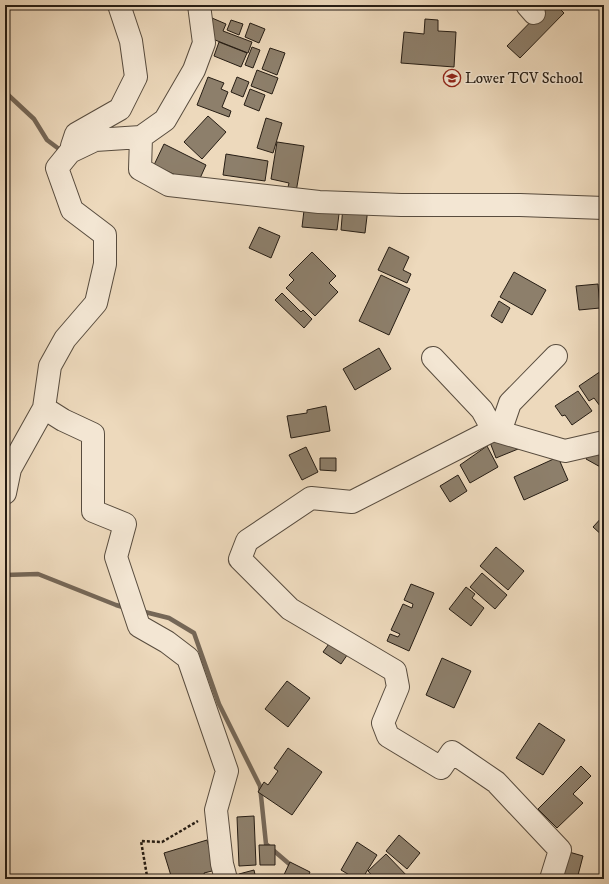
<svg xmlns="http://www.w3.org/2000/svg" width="609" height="884" font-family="'IM FELL DW Pica',serif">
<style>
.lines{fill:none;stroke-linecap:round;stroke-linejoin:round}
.stream{stroke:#756757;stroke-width:4.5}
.building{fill:#8d7f6b;stroke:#261d14}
.minor-casing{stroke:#584c3e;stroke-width:24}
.path{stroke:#261d14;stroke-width:2.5;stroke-dasharray:3 2;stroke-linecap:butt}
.minor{stroke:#f3e6d3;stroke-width:22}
.labels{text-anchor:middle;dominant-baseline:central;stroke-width:3;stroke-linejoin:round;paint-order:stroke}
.poi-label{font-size:15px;fill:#261d14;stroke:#f3e6d3;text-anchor:start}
</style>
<rect width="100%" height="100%" fill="#edd9bc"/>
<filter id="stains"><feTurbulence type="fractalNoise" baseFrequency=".005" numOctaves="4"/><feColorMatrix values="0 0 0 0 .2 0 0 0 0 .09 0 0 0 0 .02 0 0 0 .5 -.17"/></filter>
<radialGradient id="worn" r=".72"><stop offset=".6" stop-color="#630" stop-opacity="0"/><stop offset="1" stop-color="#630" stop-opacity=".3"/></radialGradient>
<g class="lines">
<path class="stream" d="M5,92L34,119L47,140L63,152
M5,575L38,574L116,605L126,608
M141,611L169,618L194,633L219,704L260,786L266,844L294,868"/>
</g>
<path class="building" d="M547,5H556L564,13L520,58L507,46Z
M212,18L226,24L223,31L252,42L248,53L205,36Z
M425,19L438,20V31L456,32L454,67L401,63L404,32L424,34Z
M231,20L243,24L239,35L227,30Z
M250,23L265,29L259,43L245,37Z
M219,42L247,53L241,67L214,56Z
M252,47L260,50L253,68L245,65Z
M270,48L285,53L277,75L262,69Z
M257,70L278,78L272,94L251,86Z
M208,77L224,83L221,89L228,92L222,107L231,111L229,117L197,105Z
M237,77L249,82L243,97L231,92Z
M250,89L265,95L259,111L244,105Z
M208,116L226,132L202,159L184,142Z
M266,118L282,123L273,153L257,148Z
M277,142L304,146L296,192L287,191L289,183L271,179Z
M164,144L206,165L197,185L154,165Z
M226,154L268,161L265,181L223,175Z
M305,202L340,206L337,230L302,227Z
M343,206L368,208L365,233L341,230Z
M259,227L280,236L271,258L249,248Z
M389,247L409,257L403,270L411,274L407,283L378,270Z
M312,252L336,276L329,283L338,292L315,316L286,288L294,280L289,275Z
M514,272L546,290L532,315L500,297Z
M381,275L410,289L389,335L359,321Z
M598,284L600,308L579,310L576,286Z
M282,293L301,312L303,310L312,319L304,328L275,300Z
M499,301L510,308L502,323L491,316Z
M379,348L391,369L355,390L343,369Z
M604,369V404L600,406L594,398L589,401L579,386Z
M578,391L592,411L572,425L565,415L562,416L555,406Z
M326,406L330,431L291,438L287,416L307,413V410Z
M488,437L523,447L496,458Z
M604,440V474L601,473L604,469L586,459L594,445Z
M487,446L498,467L470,483L460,465Z
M306,447L318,472L302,480L289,455Z
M558,457L568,480L524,500L514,477Z
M320,458H336V471L320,470Z
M458,475L467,491L450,502L440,486Z
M604,515V537L593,527Z
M496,547L524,571L508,590L480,566Z
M482,573L507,595L495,609L470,587Z
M411,584L434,593L409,651L387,641L390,634L398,637L400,634L391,630L403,604L412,608L413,604L404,600Z
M466,587L475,594L472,598L484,608L471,626L449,609Z
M334,637L356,642L341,664L323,652Z
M442,658L471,671L454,708L426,695Z
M287,681L310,698L288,727L265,709Z
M539,723L565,740L543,775L516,758Z
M288,748L322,772L292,815L258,792L264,782L268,785L278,771L274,768Z
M581,766L591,776L573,794L583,803L557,828L538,809Z
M254,816L256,865L239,866L237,817Z
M399,835L420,853L407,869L386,851Z
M207,840L216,870L204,873L206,879H172L164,853Z
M357,842L377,855L362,879H356L341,870Z
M259,845H275V865H260Z
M562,850L583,856L577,879H562Z
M386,854L410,879H388L384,874L379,879H375L368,871Z
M290,862L310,872L307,879H282Z
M254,870L256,879H241L239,874Z"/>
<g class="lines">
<defs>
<path id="minor" d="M527,5L534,13
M141,137L140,169L169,185L319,202L401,205H520L604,208
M72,146L76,134L120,109L136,77L131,41L119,5
M433,358L482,410L493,430
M44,408L63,420L93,434V511L125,524L116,557L139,626L167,642L188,658L227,771L216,810L222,864L226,879
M500,432L510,403L556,356
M5,493L10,469L44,408L50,366L65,339L96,303L105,264V235L72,210L57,168L70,152L95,140L141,137L165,120L194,70L204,43L199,5
M551,879L560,850L496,782L452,752L441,768L388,736L383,723L398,687L395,671L290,609L240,559L247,541L311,498L352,502L493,430L565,451L604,442"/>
</defs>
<use href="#minor" class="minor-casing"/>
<path class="path" d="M145,879L147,876L141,841L162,842L198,821"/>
<use href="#minor" class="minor"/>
</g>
<defs>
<symbol id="school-ring" viewBox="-11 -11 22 22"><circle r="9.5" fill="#f3e6d3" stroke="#8f2418" stroke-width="1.5"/><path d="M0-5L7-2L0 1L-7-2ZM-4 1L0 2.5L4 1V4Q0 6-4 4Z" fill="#8f2418"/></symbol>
</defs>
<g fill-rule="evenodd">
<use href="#school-ring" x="442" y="68" width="20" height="20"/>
</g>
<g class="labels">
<g class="poi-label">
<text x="465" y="78">Lower TCV School</text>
</g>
</g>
<rect width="609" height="884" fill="none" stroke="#edd9bc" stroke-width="20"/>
<rect x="6" y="6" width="597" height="872" fill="none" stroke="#261d14" stroke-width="2"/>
<rect x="10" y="10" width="589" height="864" fill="none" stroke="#261d14"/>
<rect width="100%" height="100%" filter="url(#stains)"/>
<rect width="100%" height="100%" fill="url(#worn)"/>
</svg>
